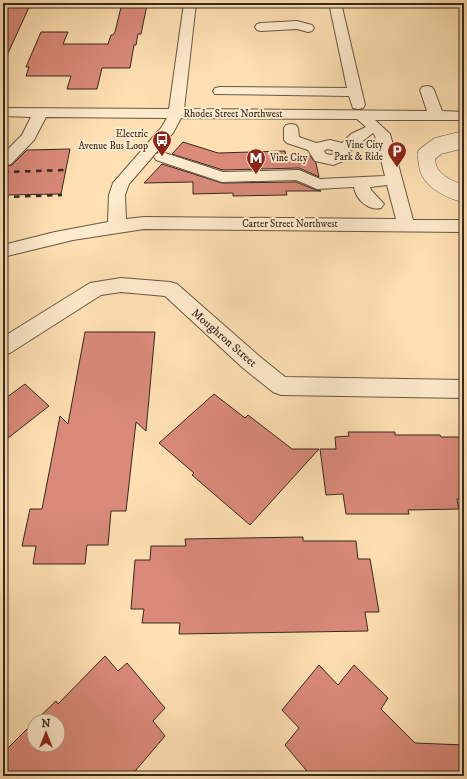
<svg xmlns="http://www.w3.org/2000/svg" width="467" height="779" font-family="'IM FELL DW Pica',serif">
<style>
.building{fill:#db8a7a;stroke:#342921}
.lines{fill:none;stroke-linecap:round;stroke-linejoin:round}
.minor-casing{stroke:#665745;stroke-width:2}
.minor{fill:#feebcd;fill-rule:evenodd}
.rail{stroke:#342921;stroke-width:2.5;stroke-dasharray:5.5 5.5;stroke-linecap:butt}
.minor-bridge-casing{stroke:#665745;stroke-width:18;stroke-linecap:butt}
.minor-bridge{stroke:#feebcd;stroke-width:17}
.labels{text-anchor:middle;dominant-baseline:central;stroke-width:4;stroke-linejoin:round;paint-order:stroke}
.far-street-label{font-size:10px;fill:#342921;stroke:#feebcd}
.far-poi-label{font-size:10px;fill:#342921;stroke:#feebcd;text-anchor:end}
.street-label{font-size:12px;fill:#342921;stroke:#feebcd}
</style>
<rect width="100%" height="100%" fill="#fee0b2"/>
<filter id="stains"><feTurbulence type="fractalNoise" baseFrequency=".005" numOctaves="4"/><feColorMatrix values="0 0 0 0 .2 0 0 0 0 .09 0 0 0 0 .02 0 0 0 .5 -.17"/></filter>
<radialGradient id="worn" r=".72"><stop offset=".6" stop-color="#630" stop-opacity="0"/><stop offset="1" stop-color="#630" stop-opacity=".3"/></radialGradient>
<path class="building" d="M9,3H31L3,64V4Z
M122,3H146L147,5L141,34H138L136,45H134L130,68H102L97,89H67L71,76H26L29,67H26L41,32H68L63,44H108L111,35H113L115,32Z
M183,142L218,153L285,151L286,156H310L316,163L319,177L299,168L223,170L172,154Z
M70,149L61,194L3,195V167L12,165L27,150Z
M162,164L222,183L296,182L316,190L321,191H286L287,195L233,196V193L193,194V182L144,183Z
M85,332H155L146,431L136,422L126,511H111L108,545H87L85,564H33L36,546H22L30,509H42L60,416L68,424Z
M25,384L49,406L3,442V400Z
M214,394L245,418L248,415L292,449H319L250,525L192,475L194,473L159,443Z
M348,432H395V435H440L441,437H464V499H457L459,509L408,510L409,514H346L343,494L326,495L320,449H336L335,437L349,436Z
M303,537V541H356L358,559H370L379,612H365L368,631L179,634L180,623H142L144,609H131L135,560H150L151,546H186L185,539Z
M105,656L118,671L127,663L165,708L153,721L165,736L131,776H3V753L34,722V745H58V721H35L56,701L58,704Z
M319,665L338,685L354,665L388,698L381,709L415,743L464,745V776H311L285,745L299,728L282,710Z"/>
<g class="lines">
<defs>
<path id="minor" d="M184,3H196L184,109L427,111L420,90L422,87L427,86L432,87L434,90L442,111L464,112V120H375L390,134L413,220H464V232L144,229L73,240L3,257V245L55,232L108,222L109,195L113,183L161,128L167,118L46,117L34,140L11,164L3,166V154L22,135L31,117L3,116V108L169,109ZM181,118L357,119L366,127L351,134L342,143L330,140L316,143L299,137L298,128L296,125L291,124L286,125L284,128V140L287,143L308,150L315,161L333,165L348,159L351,153L350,151L373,133L375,136L385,176L320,179L299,170L223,172L162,152L156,154L154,157L156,160L222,182L296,180L317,189L354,187C356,200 369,211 381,208L384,204L371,190L370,187L387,185L396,219L144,217L126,219L125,195L129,184L173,133ZM327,149L332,150L335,153L331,155L326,154L324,151Z
M329,3H341L365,105L363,108L358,109L353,108L349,96L215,94L213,91L215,88L220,87L347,88Z
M297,21L312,25L314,28L312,31L308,32L297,29L261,31L257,30L255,27L257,24L261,23Z
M121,278L170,282L177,284L259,356L285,377L464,380V398L281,395L273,392L243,368L165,296L121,292L101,295L10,353L3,355V337L90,283Z"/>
</defs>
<use href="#minor" class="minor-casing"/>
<use href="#minor" class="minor"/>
<path class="rail" d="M3,172L66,170
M3,197L62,195"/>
<defs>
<path id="minor-bridge" d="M462,140L438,146L426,155C427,159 427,164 428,168C433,183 451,190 464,194"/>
</defs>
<use href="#minor-bridge" class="minor-bridge-casing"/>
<use href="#minor-bridge" class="minor-bridge"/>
</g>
<defs>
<symbol id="bus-pin" viewBox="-11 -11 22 30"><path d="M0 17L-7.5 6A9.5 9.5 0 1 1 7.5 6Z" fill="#8f2418" stroke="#feebcd"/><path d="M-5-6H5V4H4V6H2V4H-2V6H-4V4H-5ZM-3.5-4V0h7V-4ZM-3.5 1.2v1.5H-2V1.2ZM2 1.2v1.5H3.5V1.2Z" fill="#fff"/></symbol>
<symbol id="parking-pin" viewBox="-11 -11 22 30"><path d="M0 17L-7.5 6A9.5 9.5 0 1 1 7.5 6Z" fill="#8f2418" stroke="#feebcd"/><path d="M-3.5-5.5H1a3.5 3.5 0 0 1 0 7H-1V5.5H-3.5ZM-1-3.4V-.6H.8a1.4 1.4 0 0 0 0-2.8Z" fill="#fff"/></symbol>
<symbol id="metro-pin" viewBox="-11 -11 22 30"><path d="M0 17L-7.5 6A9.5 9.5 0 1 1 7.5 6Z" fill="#8f2418" stroke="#feebcd"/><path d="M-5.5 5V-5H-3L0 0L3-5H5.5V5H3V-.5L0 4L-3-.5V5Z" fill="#fff"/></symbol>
</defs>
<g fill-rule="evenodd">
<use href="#bus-pin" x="151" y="129" width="22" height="30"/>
<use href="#parking-pin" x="386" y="140" width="22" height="30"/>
<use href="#metro-pin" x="245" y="147" width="22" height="30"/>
</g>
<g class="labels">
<g class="far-street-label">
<text x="233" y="114">Rhodes Street Northwest</text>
<text x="290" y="224">Carter Street Northwest</text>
</g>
<g class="far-poi-label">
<text x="148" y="134">Electric<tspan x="148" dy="12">Avenue Bus Loop</tspan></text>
<text x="383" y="145">Vine City<tspan x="383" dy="12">Park &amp; Ride</tspan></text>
<text x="270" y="158" text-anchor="start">Vine City</text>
</g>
<g class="street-label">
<text transform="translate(224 338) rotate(41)">Moughron Street</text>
</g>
</g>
<rect width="467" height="779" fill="none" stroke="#fee0b2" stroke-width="16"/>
<rect x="4" y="4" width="459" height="771" fill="none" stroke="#342921" stroke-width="2"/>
<rect x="8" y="8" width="451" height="763" fill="none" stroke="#342921"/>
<g transform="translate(46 733)"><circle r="19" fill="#feebcd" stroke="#ad9d88"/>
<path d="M0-3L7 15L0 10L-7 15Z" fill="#8f2418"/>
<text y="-6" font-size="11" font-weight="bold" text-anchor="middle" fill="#342921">N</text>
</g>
<rect width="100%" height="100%" filter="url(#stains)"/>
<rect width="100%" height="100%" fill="url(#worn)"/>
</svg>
